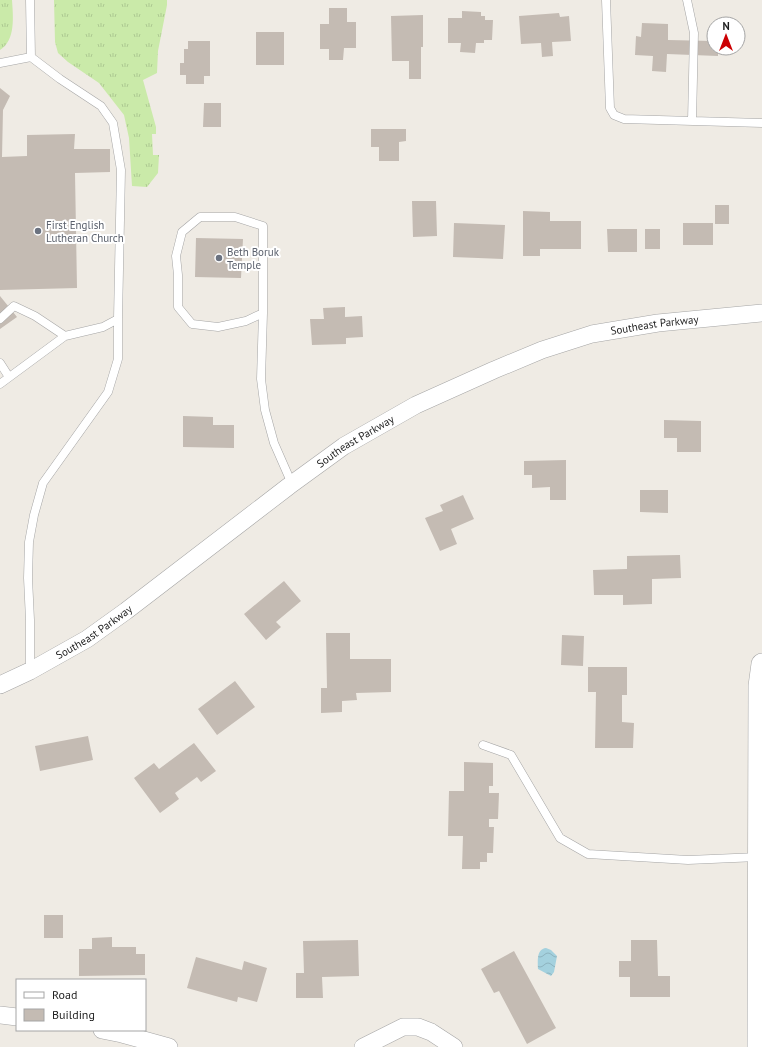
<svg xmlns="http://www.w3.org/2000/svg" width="762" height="1047" font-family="'PT Sans',sans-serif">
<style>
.grass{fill:url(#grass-tufts)}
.water{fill:url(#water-waves)}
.building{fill:#c4bbb3}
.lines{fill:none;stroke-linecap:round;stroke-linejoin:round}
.service-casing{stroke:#a5a5a5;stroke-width:9}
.minor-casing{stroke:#a5a5a5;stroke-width:18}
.tertiary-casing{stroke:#a5a5a5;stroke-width:22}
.service{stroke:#fff;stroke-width:8}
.minor{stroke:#fff;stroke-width:17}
.tertiary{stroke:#fff;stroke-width:21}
.worship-dot{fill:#6b7280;stroke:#fff;stroke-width:1.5}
.labels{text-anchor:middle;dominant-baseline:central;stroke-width:4;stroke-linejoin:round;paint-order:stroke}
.worship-label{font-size:11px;fill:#5b616d;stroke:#fff;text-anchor:start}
.street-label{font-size:11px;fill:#1e1e1e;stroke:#fff}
</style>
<defs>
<pattern id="grass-tufts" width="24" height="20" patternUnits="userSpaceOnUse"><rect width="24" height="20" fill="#caeaa9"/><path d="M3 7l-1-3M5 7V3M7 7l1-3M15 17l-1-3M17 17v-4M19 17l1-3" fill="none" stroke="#adc891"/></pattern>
<pattern id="water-waves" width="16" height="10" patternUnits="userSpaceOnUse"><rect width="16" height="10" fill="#a4d1de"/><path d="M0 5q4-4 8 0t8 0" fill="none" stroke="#8db3be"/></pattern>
</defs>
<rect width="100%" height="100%" fill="#efebe4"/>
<path class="grass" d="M0,0H12C13,16 16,40 0,50Z
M54,0H167V5L158,51L157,73L143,80L156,127V134H152L153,155H159L158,173L147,187L132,186L129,138L124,115L99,83L68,62L58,53L55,42Z"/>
<path class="water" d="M546,948L551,950L557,956L554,972L551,976L538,969C538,962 536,949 546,948Z"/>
<path class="building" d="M329,8H347V22H356V48H344L343,60H329V49H320V24H329Z
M462,11L481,12V16H485V20H493L492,40H484V43H476L475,53L460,52L461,43H448V18H462Z
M559,13L560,17L569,16L571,41L552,42L553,56L542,57L541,43L521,44L519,16Z
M423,15V47H421V79H409V61H392L391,16Z
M642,23L668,24V40L714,41V48H718V56L667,54L666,72L652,71L653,56L635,55L636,36L641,37Z
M256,32H284V65H256Z
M188,41H210V76H204V84H186V75H180V63H184V49H188Z
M0,88L10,96L3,110L2,157L27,156V135L75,134L74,149H110V172L75,173L77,288L0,290Z
M204,103H221V127H203Z
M371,129H406V141L399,142V161H379V147H371Z
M412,201H436L437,236L413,237Z
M715,205H729V224H715Z
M523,211L550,212V221H581V249H540V256H523Z
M454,223L505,225L503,259L453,257Z
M683,223H713V245H683Z
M607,229H637V252H608Z
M645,229H660V249H645Z
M196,238L243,239L241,278L195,277Z
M0,296L17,317L0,329Z
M345,307V317L362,316L363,337L346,338V344L312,345L310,319H324L323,308Z
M183,416L213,417V425H234V448L183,447Z
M664,420L701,421V452H677V438H664Z
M566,460V500H550V487L532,488V475H524V461Z
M640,490H668V513L640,512Z
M463,495L474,519L451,529L457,544L440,551L425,518L443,511L440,505Z
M680,555L681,578L652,579V604L623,605V595H594L593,570L627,569V556Z
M284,581L301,601L276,622L281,627L266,640L244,614Z
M326,633H350V659H391V692L356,693L357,700L342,701V712L321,713V688H327Z
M562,635L584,636L583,666L561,665Z
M588,667H627V695H622V722L634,723L633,748H595L596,692H588Z
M235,681L255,707L217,735L198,709Z
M88,736L93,760L40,771L35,746Z
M194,743L216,771L201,782L197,777L175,793L179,799L160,813L134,778L154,763L159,769Z
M464,762L493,763V786H489V793H499L498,819H489V827H494L493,853H487V862H480V869H462L463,836H448L449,791H464Z
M44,915H63V938H44Z
M112,937V947H136V954H145V975L79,976V949H92V938Z
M358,940L359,976L322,977L323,998H296V973H304L303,941Z
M631,940H657L658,976H670V997H630V977H619V961H631Z
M514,951L556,1028L527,1044L499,991L494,993L481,969Z
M196,957L242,970L244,961L267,968L257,1002L238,997L237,1002L187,988Z"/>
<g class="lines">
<defs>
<path id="service" d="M606,0L610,108L614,115L624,119L762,123
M687,0L694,33L692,121
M0,63L31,57
M200,217H235L263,226V313L246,321L218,327L192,324L178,307V275L176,256L182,232Z
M263,313L261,379L265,410L274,443L292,484
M0,319L14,306L35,316L65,336
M0,363L9,377
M0,384L65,336L103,327L118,319L121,170L113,123L101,106L60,79L31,57L30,0
M30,671V620L28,578L29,542L34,515L43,483L108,392L118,359V319
M483,745L511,755L560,838L588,854L688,860L758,857"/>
<g id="minor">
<path id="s1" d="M0,685L30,671L87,639L126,611L289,486L344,446L416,405L494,370L542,350L592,334L658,323L762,313"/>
<path d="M0,1015L17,1017"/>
<path d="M102,1030L122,1034L169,1047"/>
<path d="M363,1047L403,1027H418L431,1032L454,1047"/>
</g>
<path id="tertiary" d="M758,1047L759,686L762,664"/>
</defs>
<use href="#service" class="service-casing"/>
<use href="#minor" class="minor-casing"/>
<use href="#tertiary" class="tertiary-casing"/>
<use href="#service" class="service"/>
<use href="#minor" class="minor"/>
<use href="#tertiary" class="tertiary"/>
</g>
<g class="worship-dot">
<circle cx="38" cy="231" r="4"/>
<circle cx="219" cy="258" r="4"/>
</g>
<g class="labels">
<g class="worship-label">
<text x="46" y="225">First English<tspan x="46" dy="13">Lutheran Church</tspan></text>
<text x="227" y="252">Beth Boruk<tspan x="227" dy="13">Temple</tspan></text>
</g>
<g class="street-label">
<text stroke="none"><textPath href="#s1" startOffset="756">Southeast Parkway</textPath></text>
<text stroke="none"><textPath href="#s1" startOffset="432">Southeast Parkway</textPath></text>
<text stroke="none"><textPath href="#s1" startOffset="108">Southeast Parkway</textPath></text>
</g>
</g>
<rect x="16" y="979" width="130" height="52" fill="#ffffff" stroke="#a5a5a5"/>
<rect x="24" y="992" width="20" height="6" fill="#ffffff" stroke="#a5a5a5"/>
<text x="52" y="999" font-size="12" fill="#1e1e1e">Road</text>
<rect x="24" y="1009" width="20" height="12" fill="#c4bbb3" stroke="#a5a5a5"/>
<text x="52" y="1019" font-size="12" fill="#1e1e1e">Building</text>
<g transform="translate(726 36)"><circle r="19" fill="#ffffff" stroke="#a5a5a5"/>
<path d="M0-3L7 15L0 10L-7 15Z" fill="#cc0003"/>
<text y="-6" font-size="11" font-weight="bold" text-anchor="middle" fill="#1e1e1e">N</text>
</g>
</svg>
